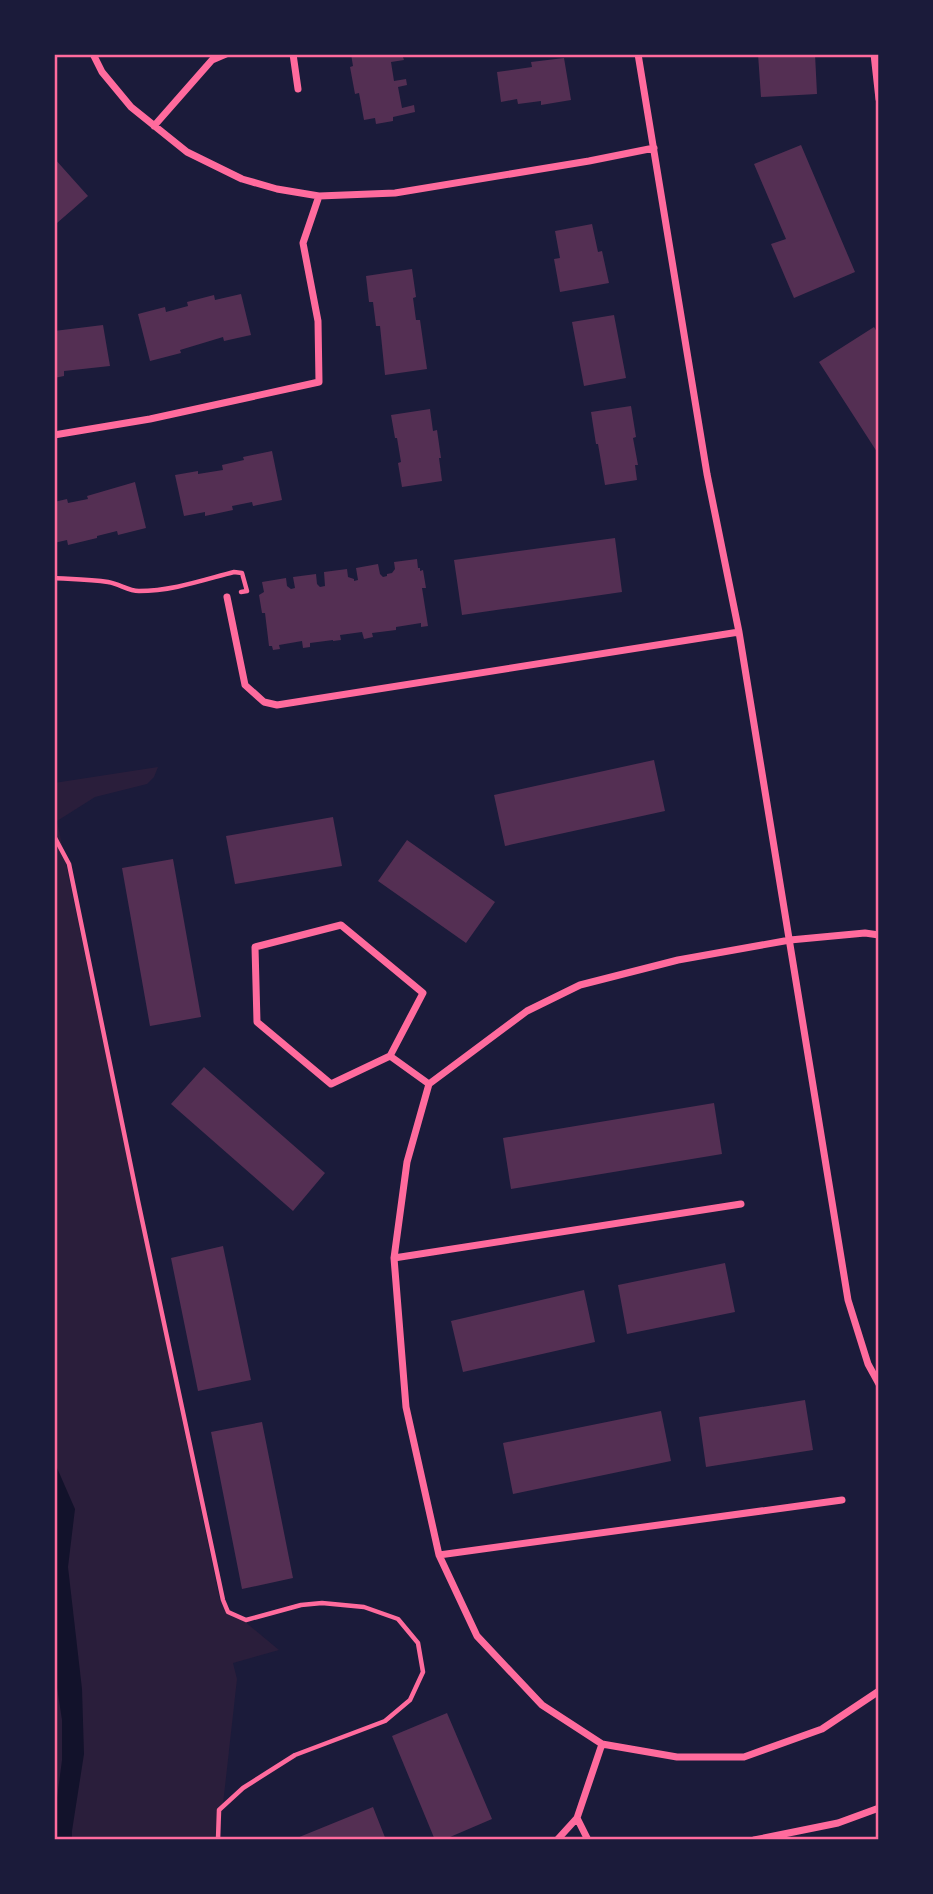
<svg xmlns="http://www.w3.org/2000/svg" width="933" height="1894" font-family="'Exo 2',sans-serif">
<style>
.green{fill:#2a1e3b}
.water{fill:#12122b}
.building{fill:#542f53}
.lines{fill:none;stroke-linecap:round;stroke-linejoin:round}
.path{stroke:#ff6b9d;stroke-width:4.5}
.minor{stroke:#ff6b9d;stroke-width:7}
.neatline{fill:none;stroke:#ff6b9d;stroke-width:2.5}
</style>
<rect width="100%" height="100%" fill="#1b1b3a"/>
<path class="green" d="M158,767L154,777L147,784L95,797L57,821L220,1601L279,1650L233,1663L237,1679L219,1840H54V783Z"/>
<path class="water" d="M54,1461L75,1509L68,1567L82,1689L84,1754L72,1831V1840H54V1821L62,1760V1720L54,1668Z"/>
<path class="building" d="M351,54H402L404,60L391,62L394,81L406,79L407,85L398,87L402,108L414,105L415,112L393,117V121L376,124L375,118L364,120L359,93L355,94L350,67L353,66Z
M758,54H815L817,94L761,97Z
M564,58L571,100L541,105V101L518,104L517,99L501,102L497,72L532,67L531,62Z
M801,145L855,272L794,298L771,244L786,239L754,164Z
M54,158L88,196L57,223L54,220Z
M592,224L598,252L602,251L609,283L560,292L554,259L560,258L555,231Z
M412,269L416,297L413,298L416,320H420L427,369L385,375L380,326H376L373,302H369L366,276Z
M241,294L251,335L224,341L223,337L180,350L181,353L150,361L138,314L165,307L166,312L188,306L187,302L214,295L215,300Z
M614,315L626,378L584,386L572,322Z
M103,325L110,366L64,371V376L54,378V331Z
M874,327L879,335V455L819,362Z
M631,406L636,437L633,438L638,465H635L637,480L605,485L598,444H596L591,412Z
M430,409L433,431L437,430L441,458H439L442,481L402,487L398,463L401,462L397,438H395L391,415Z
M272,451L282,500L253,506L252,502L232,506L233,510L205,516V512L184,516L175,475L198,471V474L223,470L222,465L244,460L243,457Z
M135,482L146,528L118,535L117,531L97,536V538L68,545L67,540L54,543V502L67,499L68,503L88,499L87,496Z
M615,538L622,592L462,615L454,560Z
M417,559L418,568H420V571L423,570L426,588H422L428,626L421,627V623L396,627V630L372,633L373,637L364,639L362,632L340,635L341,640L333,641V640L310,643V647L303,648L302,641L279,645L280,649L273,650L272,646H269L265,613H262L259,595L264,592L262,582L286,578L287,586L291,589L295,588L293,577L316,574L317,584L320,587L325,586L324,572L347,569L348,577L354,579V581L358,580L356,568L378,564L380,574L383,577L387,576V574L392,573L395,569L394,562Z
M654,760L665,811L505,846L494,795Z
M333,817L342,866L235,884L226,836Z
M407,840L495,902L466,943L378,881Z
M173,859L201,1017L150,1026L122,868Z
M204,1067L325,1173L293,1211L171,1104Z
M714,1103L722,1154L511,1189L503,1138Z
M223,1246L251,1380L198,1391L171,1258Z
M725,1263L735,1312L627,1334L618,1285Z
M584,1290L595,1342L463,1372L451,1321Z
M805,1400L813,1450L706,1467L699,1417Z
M661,1411L671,1461L513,1494L503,1443Z
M262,1422L293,1578L242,1589L211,1432Z
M447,1713L492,1819L443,1840H435L392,1736Z
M373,1807L386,1840H292Z"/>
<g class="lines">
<path class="path" d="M54,578C72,579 91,579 108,582C120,584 128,591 139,591C172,591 203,580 234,572L242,573L247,591L241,592
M54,836L69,864L138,1201L223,1600L228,1612L246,1620L301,1605L322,1603L364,1607L398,1619L418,1643L423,1672L410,1700L385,1721L295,1755L243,1788L219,1810L218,1840"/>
<path class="minor" d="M93,54L102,72L131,107L187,152L242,179L277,189L319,196L395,193L589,161L654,148
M293,54L298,89
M638,54L707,474L739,632L848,1300L868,1364L879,1384
M874,54L879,99
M154,126L212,60L226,54
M54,435L150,419L319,382L318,321L303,243L319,196
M227,597L245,685L264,702L277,705L739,632
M341,925L423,993L390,1056L331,1084L257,1022L255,947Z
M879,935L865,933L790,940L678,960L580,985L527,1011L429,1084L407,1162L394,1258L406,1407L439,1555L477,1636L542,1705L602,1744L677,1757H744L822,1729L879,1691
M390,1056L429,1084
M394,1258L741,1204
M439,1555L842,1500
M577,1818L588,1840
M557,1840L577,1818L602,1744
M754,1840L838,1823L879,1808"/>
</g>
<rect width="933" height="1894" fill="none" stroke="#1b1b3a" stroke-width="112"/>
<rect x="56" y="56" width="821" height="1782" class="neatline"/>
</svg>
